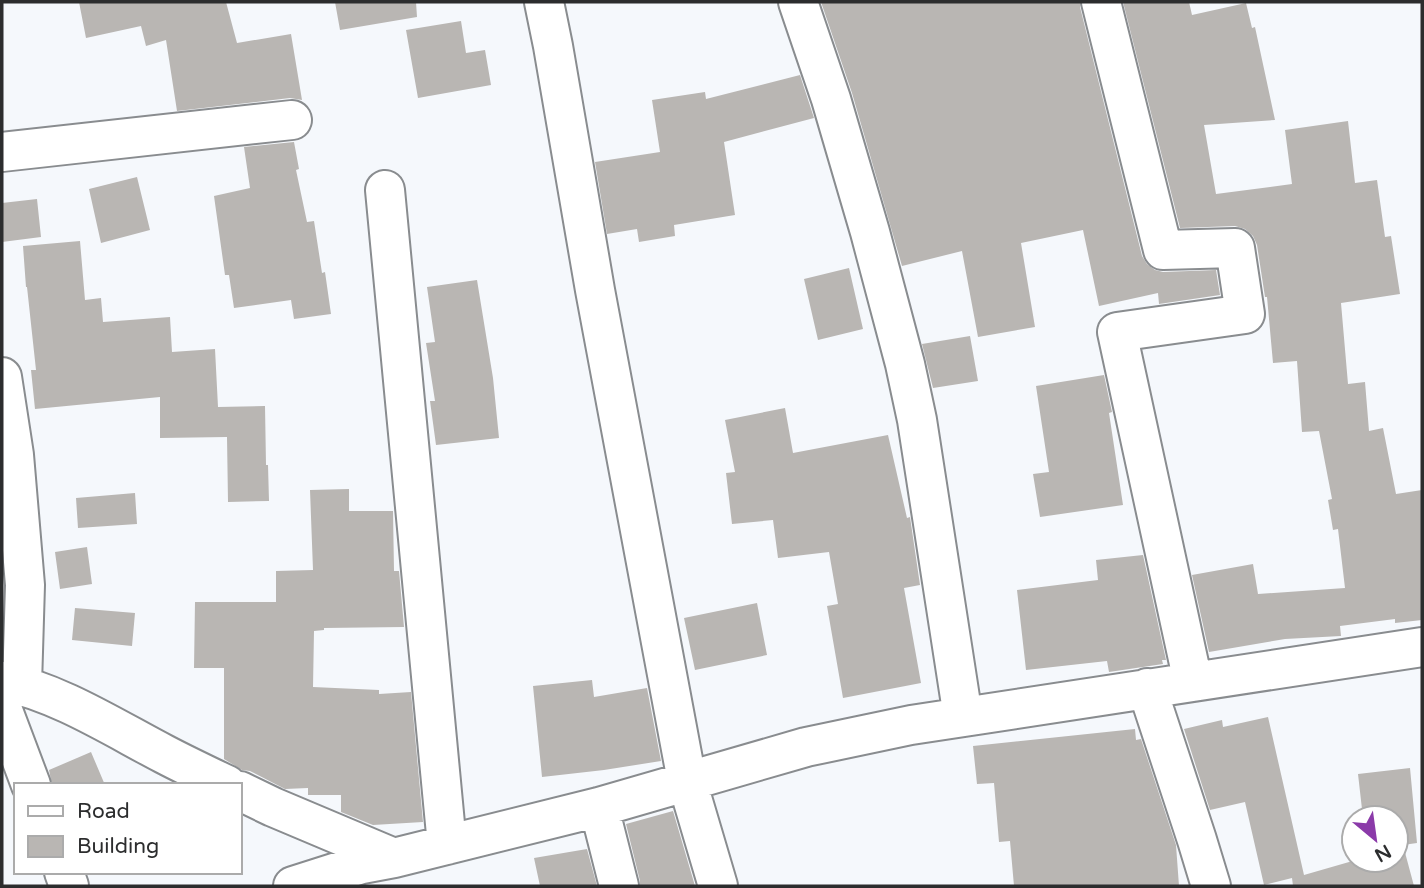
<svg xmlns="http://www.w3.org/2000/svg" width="1424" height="888" font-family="'Varela Round',sans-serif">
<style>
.building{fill:#b9b6b3}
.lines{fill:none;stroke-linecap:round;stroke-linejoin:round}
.minor-casing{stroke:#898c8f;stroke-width:42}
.minor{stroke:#fff;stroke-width:38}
</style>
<rect width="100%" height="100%" fill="#f5f8fc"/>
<path class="building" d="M79,2H226L237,43L291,34L302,100L290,98L177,111L166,40L146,46L141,26L86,38Z
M335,2H416L417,17L340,30Z
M821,2H1080V7L1142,256L1147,264L1155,270L1163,272L1216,270L1220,295L1159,304L1158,293L1099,306L1083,230L1021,243L1035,327L978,337L962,251L902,266L852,93Z
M1123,2H1189L1192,15L1246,3L1252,28L1255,27L1275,120L1204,125L1216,194L1292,184L1285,130L1348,121L1355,183L1377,180L1385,237L1391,236L1400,294L1341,303L1348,384L1365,382L1369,431L1383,428L1396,494L1422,490V620L1395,623V619L1340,626L1341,636L1285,639L1209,652L1192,575L1253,564L1258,594L1345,588L1338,529L1333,530L1328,500L1332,499L1319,431L1302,432L1297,361L1273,363L1267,297H1265L1257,245L1253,236L1245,229L1235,226L1180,228Z
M461,21L466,53L485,50L491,85L418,98L406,30Z
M800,75L814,118L724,142L735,215L674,225L675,236L639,242L637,229L607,234L595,162L660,152L652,100L705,92L706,99Z
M294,142L299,169L296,170L307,222L314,221L322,273L325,272L331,314L294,319L291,300L234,308L229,275H225L214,196L250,188L244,147Z
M137,177L150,230L101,243L89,189Z
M37,199L41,237L2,242V203Z
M80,241L85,300L101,298L103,322L170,317L172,352L215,349L218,407L265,406L266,465H268L269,501L228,502L227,437L160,438V397L35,409L31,370H36L27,287H26L23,246Z
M849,268L863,329L818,340L804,279Z
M477,280L493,378L499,438L436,445L430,401H435L426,343L435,342L427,287Z
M970,336L978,381L933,388L922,344Z
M1104,375L1112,412L1109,413L1123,505L1040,517L1033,474L1049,472L1036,386Z
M785,408L793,453L888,435L907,518L910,517L920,585L904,588L921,683L843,698L827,606L838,604L829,552L778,558L773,520L732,524L726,473L735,472L725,420Z
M349,489V511H393L394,571H399L404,627L324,628V630L314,631L313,687L379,690V694L411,692L423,822L373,825L341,812V795H308V788L285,789L250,771L242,770L224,759V668H194L195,602H276V571L313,570L310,490Z
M135,493L137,524L78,528L76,498Z
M87,547L92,584L60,589L55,552Z
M1143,555L1166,660H1162L1163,664L1109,672L1107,661L1026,670L1017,590L1098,580L1096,560Z
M757,603L767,655L695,670L684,618Z
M75,608L135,613L132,646L72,640Z
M592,680L594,697L647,688L661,761L604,770L542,777L533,686Z
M1268,717L1304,875L1356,860H1396V818H1363L1358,774L1410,768L1417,843L1403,845L1414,886H1293L1292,878L1264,885L1245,802L1210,810L1184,729L1222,720L1223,727Z
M1135,729L1136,740L1141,739L1176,845L1179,886H1014L1010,841L999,842L994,783L977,784L973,746Z
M91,752L105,785H52L49,770Z
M673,811L695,886H640V881L626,824Z
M587,849L597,886H540L534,858Z"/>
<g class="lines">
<defs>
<path id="minor" d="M544,2L553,46L595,290L687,781L718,886
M798,2L831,99L870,232L905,364L917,420L963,717
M1101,2L1163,250L1235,248L1245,314L1117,332L1193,682
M2,152L292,120
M385,190L447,845
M2,377L14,455L25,585L22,685
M2,681C58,692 114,728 164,754C185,765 206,775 227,785
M1147,688L1197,840L1211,886
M2,708L31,785
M240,791L273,807L394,858L599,807L806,747L911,725L1422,647
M599,807L619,886
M64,872L69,886
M293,886L362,864L394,858"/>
</defs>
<use href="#minor" class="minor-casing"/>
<use href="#minor" class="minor"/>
</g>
<rect width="1424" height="888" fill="none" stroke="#2c2d2e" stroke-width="7"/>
<rect x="14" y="783" width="228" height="91" fill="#ffffff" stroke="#ababab" stroke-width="2"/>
<rect x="28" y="806" width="35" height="10" fill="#ffffff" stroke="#ababab" stroke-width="2"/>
<text x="77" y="818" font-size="21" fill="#2c2d2e">Road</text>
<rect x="28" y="836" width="35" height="21" fill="#b9b6b3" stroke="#ababab" stroke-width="2"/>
<text x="77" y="853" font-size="21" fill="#2c2d2e">Building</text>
<g transform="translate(1375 839) rotate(151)"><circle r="33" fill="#ffffff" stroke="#ababab" stroke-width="2"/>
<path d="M0-5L12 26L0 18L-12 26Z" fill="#8b3aa9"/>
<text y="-10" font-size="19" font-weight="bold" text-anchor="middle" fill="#2c2d2e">N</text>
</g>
</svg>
